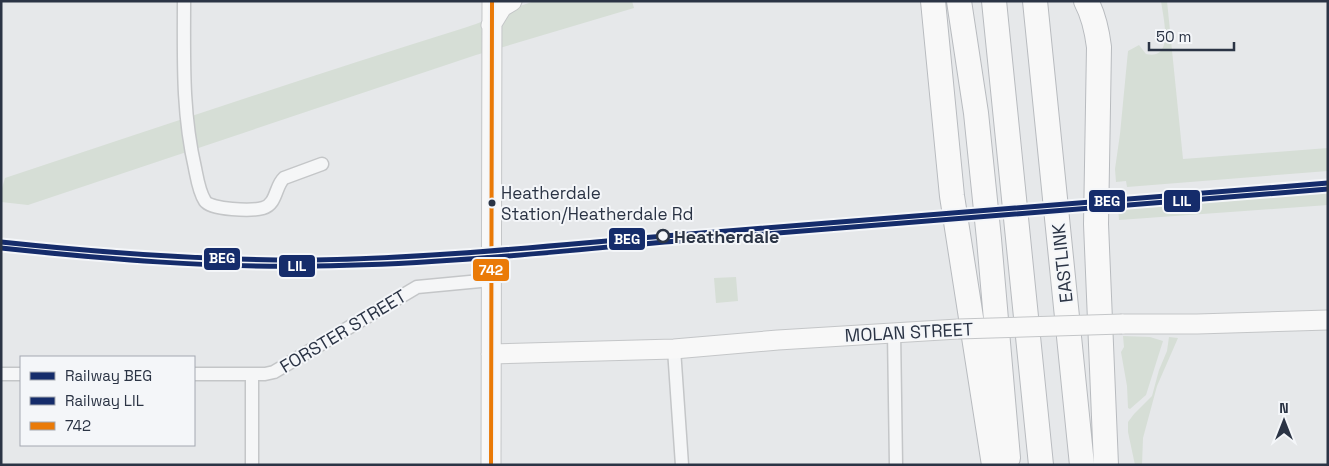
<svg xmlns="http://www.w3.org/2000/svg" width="1329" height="466" font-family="'Space Grotesk',sans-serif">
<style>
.green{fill:#d6ded6}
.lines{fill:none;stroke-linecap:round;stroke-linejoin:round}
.street-casing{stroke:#c4c6c8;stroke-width:15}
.secondary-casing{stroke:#c4c6c8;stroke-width:21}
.highway-casing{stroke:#b8bbbf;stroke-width:26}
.street{stroke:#f5f6f7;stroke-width:12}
.secondary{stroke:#f8f8f8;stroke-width:19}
.highway{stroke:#f8f8f8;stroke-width:24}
.secondary-bridge-casing{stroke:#c4c6c8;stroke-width:21;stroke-linecap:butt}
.secondary-bridge{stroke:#f8f8f8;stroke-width:19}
.bus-1-casing{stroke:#f4f6f9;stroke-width:8}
.bus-1{stroke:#ea7a07;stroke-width:4}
.rail-1-casing{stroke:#f4f6f9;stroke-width:9}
.rail-2-casing{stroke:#f4f6f9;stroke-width:9}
.rail-1{stroke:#152c6b;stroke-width:5}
.rail-2{stroke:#152c6b;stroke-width:5}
.bus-dot{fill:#2b3445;stroke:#f4f6f9;stroke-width:2}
.stop-dot{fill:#f4f6f9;stroke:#2b3445;stroke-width:2.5}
.labels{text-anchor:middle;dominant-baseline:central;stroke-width:4;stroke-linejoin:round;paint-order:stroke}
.bus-label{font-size:17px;fill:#2b3445;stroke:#f4f6f9;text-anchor:start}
.stop-label{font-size:18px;font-weight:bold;fill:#2b3445;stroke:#f4f6f9;text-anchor:start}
.street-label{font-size:18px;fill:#2b3445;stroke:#f4f6f9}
.line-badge{stroke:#f4f6f9;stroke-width:2}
.badge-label{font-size:14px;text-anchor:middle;font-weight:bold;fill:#fff}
</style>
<rect width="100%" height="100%" fill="#e6e8ea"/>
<path class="green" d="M535,1H632L634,8L476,55L28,205L1,202V192L5,178C158,127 311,76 464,28C489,20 511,8 535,1Z
M1161,1H1167L1183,159L1328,148V171L1127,187L1126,181L1116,182L1115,169L1120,134L1128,51L1139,45L1146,54C1175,61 1163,17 1161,1Z
M1328,189V205L1119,220L1118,206Z
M736,277L738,301L716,303L714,278Z
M1123,336L1150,337L1163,341L1146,395L1130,409L1128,408L1127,386L1121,352L1124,347Z
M1169,337L1178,338L1157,386L1143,438L1142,465H1135L1128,432V422L1134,414L1152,396L1159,370L1167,351Z"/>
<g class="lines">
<defs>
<path id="street" d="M184,1C184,59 182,112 195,168C197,178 199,192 205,201C211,210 252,211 263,208C277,204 275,186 284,178L322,164
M894,332L896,465
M674,349L682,465
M1,374H21
M194,374H265L274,372L417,287L491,280
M252,465V374"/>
<path id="secondary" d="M491,25L502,7L512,1
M1122,324H1197L1328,320
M491,354L674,349L778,340L958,329
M491,465L492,1"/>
<path id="highway" d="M933,1L952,196L994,465
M959,1L976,113L989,239L1008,458
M994,1L1041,465
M1035,1L1082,465
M1086,1C1094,16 1097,31 1099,47L1096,224L1106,465"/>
</defs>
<use href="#street" class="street-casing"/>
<use href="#secondary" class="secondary-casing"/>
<use href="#highway" class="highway-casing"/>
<use href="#street" class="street"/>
<use href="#secondary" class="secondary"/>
<use href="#highway" class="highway"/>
<defs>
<path id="secondary-bridge" d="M958,329L1122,324"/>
</defs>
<use href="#secondary-bridge" class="secondary-bridge-casing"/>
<use href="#secondary-bridge" class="secondary-bridge"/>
<defs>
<path id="bus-1" d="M491,465L492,1"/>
</defs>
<use href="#bus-1" class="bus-1-casing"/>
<use href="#bus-1" class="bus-1"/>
<defs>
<path id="rail-1" d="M1,242C105,253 210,261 315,260C448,258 582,242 715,232C919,216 1123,200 1328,183"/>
<path id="rail-2" d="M1,248C105,259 210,268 315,266C448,265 582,248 715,238C919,222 1123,206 1328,189"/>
</defs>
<use href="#rail-1" class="rail-1-casing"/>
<use href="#rail-2" class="rail-2-casing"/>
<use href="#rail-1" class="rail-1"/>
<use href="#rail-2" class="rail-2"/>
</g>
<circle class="bus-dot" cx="492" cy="203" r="4.5"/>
<circle class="stop-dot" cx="663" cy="236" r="6"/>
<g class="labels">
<g class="bus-label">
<text x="501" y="193">Heatherdale<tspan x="501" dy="21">Station/Heatherdale Rd</tspan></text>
</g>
<g class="stop-label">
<text x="674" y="236">Heatherdale</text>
</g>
<g class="street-label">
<text transform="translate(1062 263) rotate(-96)">EASTLINK</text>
<text transform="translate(343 331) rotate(-31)">FORSTER STREET</text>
<text transform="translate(909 332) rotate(-3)">MOLAN STREET</text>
</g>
</g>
<g class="line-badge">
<rect x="1163" y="189" width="38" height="24" rx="5" fill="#152c6b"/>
<rect x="1088" y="189" width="38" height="24" rx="5" fill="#152c6b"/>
<rect x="608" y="227" width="38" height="24" rx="5" fill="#152c6b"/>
<rect x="203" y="247" width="38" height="24" rx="5" fill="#152c6b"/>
<rect x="278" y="254" width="38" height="24" rx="5" fill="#152c6b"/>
<rect x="472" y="258" width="38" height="24" rx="5" fill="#ea7a07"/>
</g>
<g class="badge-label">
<text x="1182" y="206">LIL</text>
<text x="1107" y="206">BEG</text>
<text x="627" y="244">BEG</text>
<text x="222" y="263">BEG</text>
<text x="297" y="271">LIL</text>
<text x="491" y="275">742</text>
</g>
<rect width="1329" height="466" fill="none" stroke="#2b3445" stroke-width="5"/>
<rect x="20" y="356" width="175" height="90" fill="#f4f6f9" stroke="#a4a8b1"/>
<rect x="30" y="372" width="25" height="8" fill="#152c6b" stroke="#a4a8b1"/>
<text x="65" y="381" font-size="15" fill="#2b3445">Railway BEG</text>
<rect x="30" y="397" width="25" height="8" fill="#152c6b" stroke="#a4a8b1"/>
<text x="65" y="406" font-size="15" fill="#2b3445">Railway LIL</text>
<rect x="30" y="422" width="25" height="8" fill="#ea7a07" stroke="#a4a8b1"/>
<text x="65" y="431" font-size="15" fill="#2b3445">742</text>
<g transform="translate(1284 421)" stroke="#f4f6f9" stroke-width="4" paint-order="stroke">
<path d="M0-4L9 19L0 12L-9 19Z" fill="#2b3445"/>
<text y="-8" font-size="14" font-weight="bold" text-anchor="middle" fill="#2b3445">N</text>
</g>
<path d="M1149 42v8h85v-8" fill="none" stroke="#2b3445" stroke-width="2.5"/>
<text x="1156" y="42" font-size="15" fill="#2b3445" stroke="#f4f6f9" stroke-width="4" paint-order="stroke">50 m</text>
</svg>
